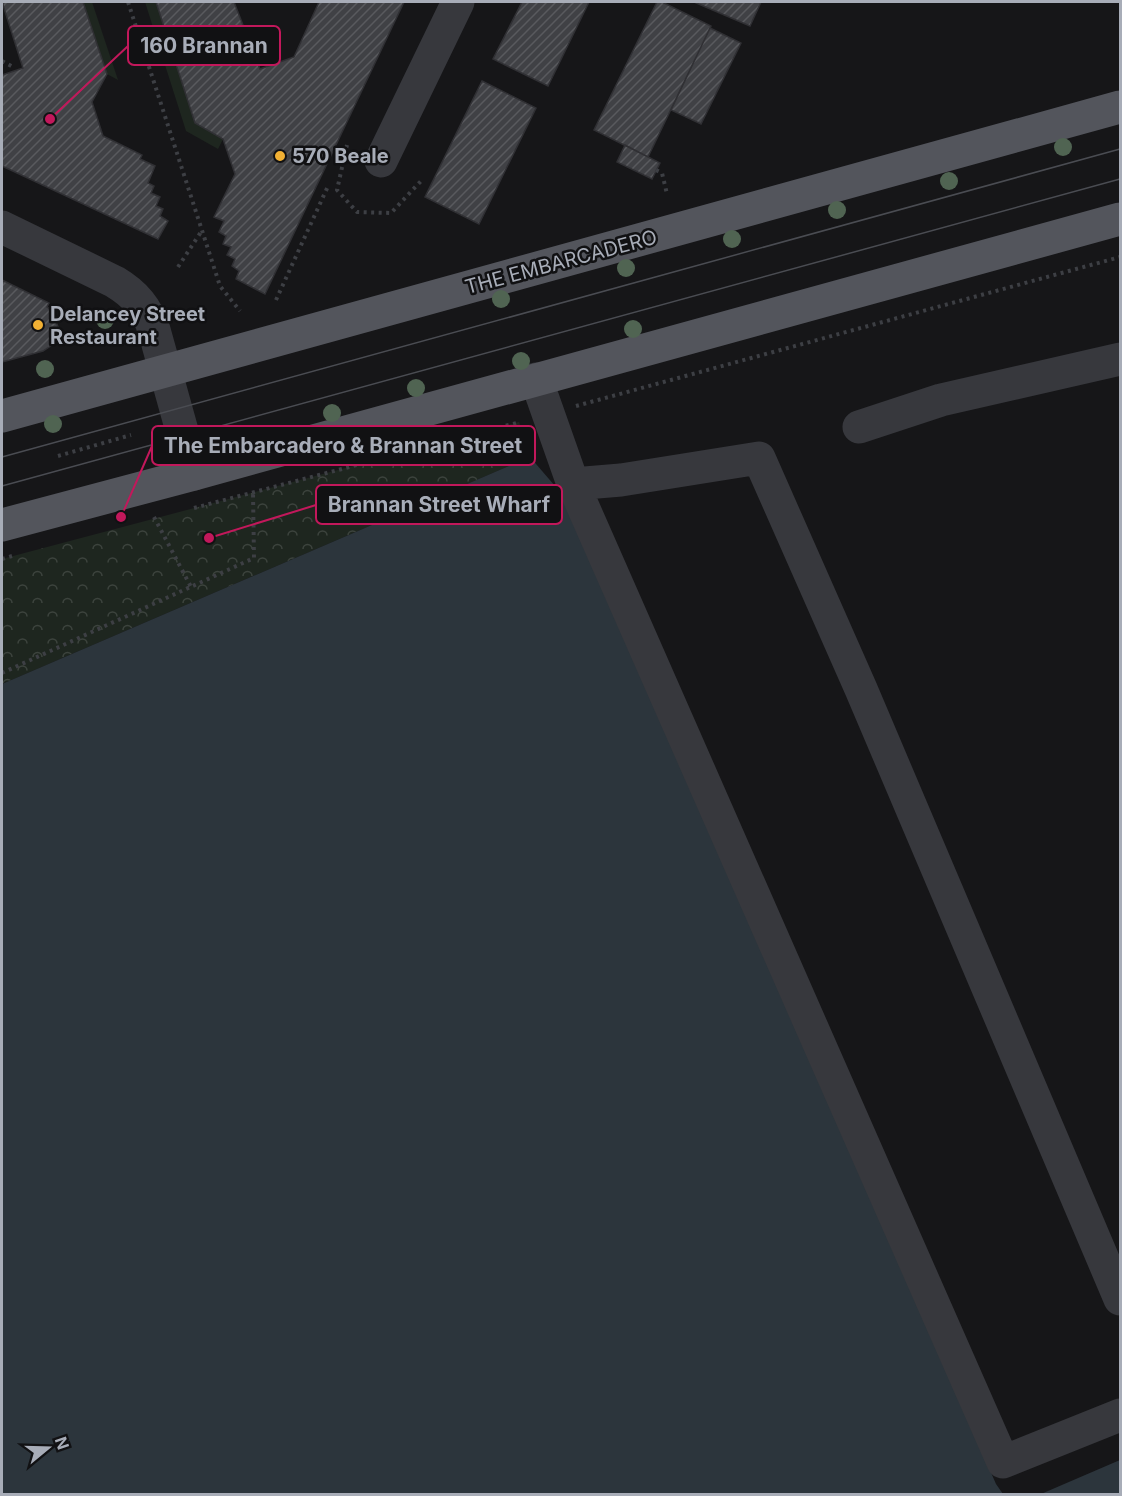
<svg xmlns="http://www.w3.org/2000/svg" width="1122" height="1496" font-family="Inter,sans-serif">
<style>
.park{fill:url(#park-crowns)}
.garden{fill:#1e261f}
.water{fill:#2c353c}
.building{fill:url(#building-hatch);stroke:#303034;stroke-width:1.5}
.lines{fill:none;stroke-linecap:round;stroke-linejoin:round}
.path{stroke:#3d3f44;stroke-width:4;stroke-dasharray:3 4.5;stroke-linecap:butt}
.minor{stroke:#37383d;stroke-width:33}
.major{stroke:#53555c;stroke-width:33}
.tram{stroke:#4a4c52;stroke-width:1.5}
.tree{fill:#506452}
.poi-dot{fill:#f2b134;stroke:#111113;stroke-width:2}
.labels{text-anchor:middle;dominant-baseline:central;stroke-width:5;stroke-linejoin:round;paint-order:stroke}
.poi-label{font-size:20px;font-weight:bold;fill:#a8adb8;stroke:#111113;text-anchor:start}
.street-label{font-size:20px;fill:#a8adb8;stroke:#111113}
.leader{fill:none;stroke:#c2185b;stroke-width:2}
.callout-dot{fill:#c2185b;stroke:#111113;stroke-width:2}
.callout{fill:#111113;stroke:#c2185b;stroke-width:2}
.callout-label{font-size:21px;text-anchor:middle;font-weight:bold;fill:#a8adb8}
</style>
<defs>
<pattern id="park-crowns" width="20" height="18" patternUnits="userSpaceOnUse" patternTransform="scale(1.5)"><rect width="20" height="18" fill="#1e261f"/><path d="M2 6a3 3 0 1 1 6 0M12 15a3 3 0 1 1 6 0" fill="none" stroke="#3c433d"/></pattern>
<pattern id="building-hatch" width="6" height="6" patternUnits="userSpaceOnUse" patternTransform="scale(1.5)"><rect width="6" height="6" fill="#404145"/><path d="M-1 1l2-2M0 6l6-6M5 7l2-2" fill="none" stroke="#595a5e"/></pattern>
</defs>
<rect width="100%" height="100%" fill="#161618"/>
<path class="park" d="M519,422L530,457L2,684V559Z"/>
<path class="garden" d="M83,2H92L118,80L107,74Z
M145,2H156L195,123L223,139L218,149L186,131Z"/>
<path class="water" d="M530,457L555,486L571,509L597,558L996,1484L1003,1494H2V684Z
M1120,1460V1494H1041Z"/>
<path class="building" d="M2,2H83L107,74L92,102L103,136L142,155L140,159L155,166L148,183L154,186L151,193L160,197L156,206L163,209L160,216L168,221L158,239L2,166V75L23,68Z
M156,2H234L260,69L294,57L319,2H404L265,294L236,279L239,271L232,266L235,259L227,255L231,247L223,244L226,236L219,232L224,221L214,217L235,174L223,139L195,123Z
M522,2H589L548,86L493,59Z
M657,2H662L711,26L648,157L594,130Z
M694,2H761L750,26Z
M710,28L741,43L701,124L671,110Z
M482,81L536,108L479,224L425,197Z
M625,145L660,163L652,179L617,162Z
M2,280L49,303L47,307L52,310L58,327L52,345L43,351L2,362Z"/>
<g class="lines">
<path class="path" d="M128,2L220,286L240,311
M2,61L13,67
M347,145L337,190L357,212L391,213L421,181
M656,170L662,173L667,194
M178,267L201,232
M276,300L329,184
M576,406L1120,257
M58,456L131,435
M194,508L520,422
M154,517L191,587
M2,559L12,556
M2,673L254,558L253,493"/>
<path class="minor" d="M381,161L458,2
M2,227L115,282C135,294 147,308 154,330L194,474
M536,379L573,484L1003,1462L1120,1415
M859,427L941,400L1120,359
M573,484L621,480L759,458L861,689L1120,1299"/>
<path class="major" d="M2,416L1120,107
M2,525L194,474L1120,219"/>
<path class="tram" d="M2,457L1120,149
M2,486L1120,179"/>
</g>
<g class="tree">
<circle cx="1063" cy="147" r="9"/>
<circle cx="949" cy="181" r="9"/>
<circle cx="837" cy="210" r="9"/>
<circle cx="732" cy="239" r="9"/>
<circle cx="626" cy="268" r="9"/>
<circle cx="501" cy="299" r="9"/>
<circle cx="105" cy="320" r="9"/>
<circle cx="633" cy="329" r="9"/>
<circle cx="521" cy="361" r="9"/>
<circle cx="45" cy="369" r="9"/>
<circle cx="416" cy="388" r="9"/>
<circle cx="332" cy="413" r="9"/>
<circle cx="53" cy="424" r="9"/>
</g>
<g class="poi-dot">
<circle cx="280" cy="156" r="6"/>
<circle cx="38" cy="325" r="6"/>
</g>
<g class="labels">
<g class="poi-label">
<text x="292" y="156">570 Beale</text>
<text x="50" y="314">Delancey Street<tspan x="50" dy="23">Restaurant</tspan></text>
</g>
<g class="street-label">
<text transform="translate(561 262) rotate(-15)">THE EMBARCADERO</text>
</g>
</g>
<path class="leader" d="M50 119L128 46M121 517L152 446M209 538L316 505"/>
<g class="callout-dot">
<circle cx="50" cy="119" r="6"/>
<circle cx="121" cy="517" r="6"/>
<circle cx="209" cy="538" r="6"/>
</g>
<g class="callout">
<rect x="128" y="26" width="152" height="39" rx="6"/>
<rect x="152" y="426" width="383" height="39" rx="6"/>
<rect x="316" y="485" width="246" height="39" rx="6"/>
</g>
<g class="callout-label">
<text x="204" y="53">160 Brannan</text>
<text x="343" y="453">The Embarcadero &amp; Brannan Street</text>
<text x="439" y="512">Brannan Street Wharf</text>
</g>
<rect width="1122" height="1496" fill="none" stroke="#a8adb8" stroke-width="6"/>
<g transform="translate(48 1448) rotate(71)" stroke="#111113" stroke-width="4.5" paint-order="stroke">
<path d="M0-4.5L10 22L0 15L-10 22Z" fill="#a8adb8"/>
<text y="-9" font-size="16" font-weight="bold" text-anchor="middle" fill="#a8adb8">N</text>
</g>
</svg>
